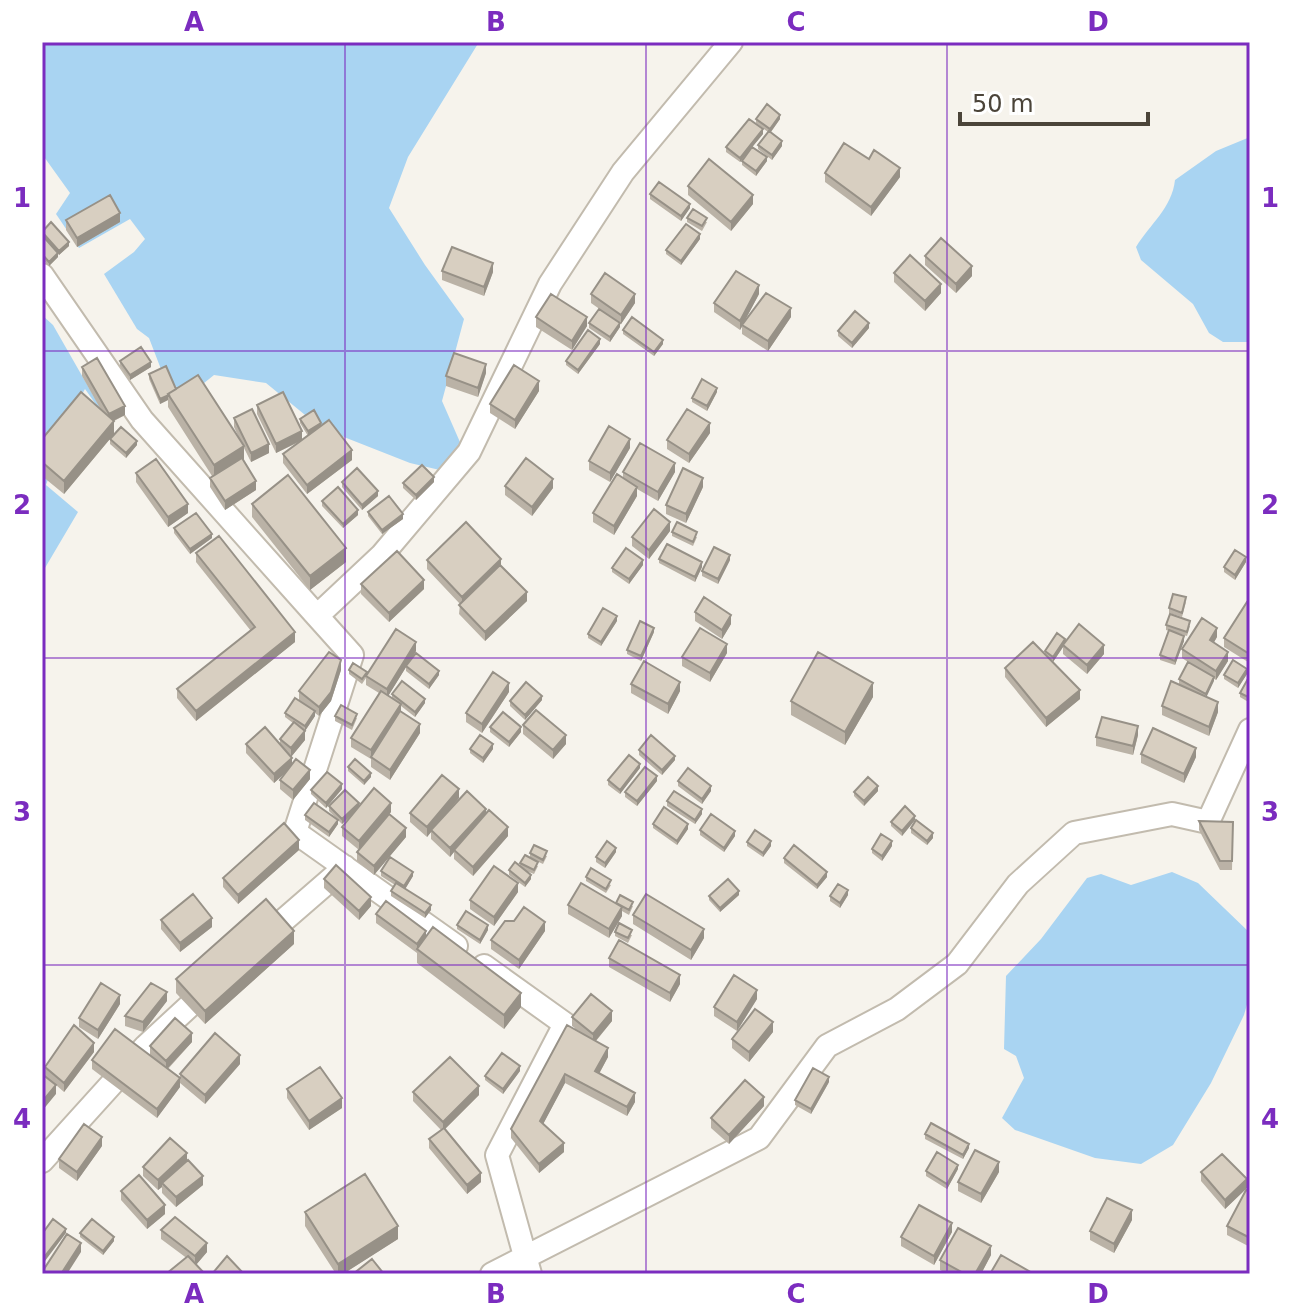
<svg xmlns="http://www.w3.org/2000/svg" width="1292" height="1316" font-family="'DejaVu Sans',sans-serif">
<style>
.water{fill:#a9d4f2}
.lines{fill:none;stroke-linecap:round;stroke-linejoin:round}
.street-casing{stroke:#c2bbae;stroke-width:26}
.street{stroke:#fff;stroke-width:22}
.wall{fill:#bab2a6}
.shaded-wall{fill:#979187}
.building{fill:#d8cfc1;stroke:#979187;stroke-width:2}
.grid{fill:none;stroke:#7b2cbf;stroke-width:2;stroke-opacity:0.55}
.neatline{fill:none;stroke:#7b2cbf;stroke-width:3}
.grid-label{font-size:26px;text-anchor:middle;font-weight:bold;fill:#7b2cbf}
</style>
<rect width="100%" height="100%" fill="#f6f3ec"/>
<path class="water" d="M42,42H479L408,157L389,208L425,265L464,319L442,401L463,449L444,471L410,463L321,428L266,383L214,375L188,396L164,377L149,338L137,329L104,274L134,252L145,239L130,219L79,248L56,214L70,193L42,154Z
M1250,137V342H1223L1209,333L1193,304L1141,260L1136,247C1150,224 1172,208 1175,180L1216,151Z
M42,315L53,325L109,423L85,389L73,410L46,485L78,512L42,573Z
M1172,872L1198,883L1250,933L1248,1001L1244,1015L1211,1083L1173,1145L1141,1164L1095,1158L1015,1130L1002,1118L1024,1078L1016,1056L1004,1049L1006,976L1041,939L1087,878L1101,874L1131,885Z"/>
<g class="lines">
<defs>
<path id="street" d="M42,275L142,420L317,616L382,555L469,452L550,284L623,172L731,42
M317,616L352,655L295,832L456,946
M262,939L345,867
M484,966L565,1024L497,1155L530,1274
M42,1161L146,1046L210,987
M492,1274L759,1138L827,1046L897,1009L957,964L1018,884L1074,833L1172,814L1208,822L1250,730"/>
</defs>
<use href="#street" class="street-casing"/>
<use href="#street" class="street"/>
</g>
<path class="wall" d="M756,119H780L771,132L782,146L772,160L758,149V145L768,132L756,123Z
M763,134L752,147L767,161L756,176L742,165V161L752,147L740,162L726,152V147Z
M869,159L900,177L871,216L825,182V173Z
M688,186L753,204L731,231L688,195Z
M650,194L690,208L681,221L650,199Z
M687,218L707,222L702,231L687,222Z
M66,220L120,222L77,247L66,230Z
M42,232L69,246L59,255L58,254V257L49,266L42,259Z
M700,239L681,265L666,254V250Z
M925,256L972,276L956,293L925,265Z
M442,271L493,272L484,296L442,280Z
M894,273L941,293L925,311L894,282Z
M591,294L635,303L621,324L620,323V327L610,342L589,328V323L608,315L591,303Z
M759,294L746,318L791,317L768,351L742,334V327L740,330L714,312V303Z
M536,317L587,326L572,350L536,327Z
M869,328L852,348L838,336V331Z
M623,330L663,344L654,356L623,334Z
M600,344L578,374L566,365V361Z
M120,361L151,367L130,380L120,366Z
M82,367L125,415L114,421V434L137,445L126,458L110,444V439L64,494L42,476V439L101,410L82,376Z
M486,373L478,397L446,386V376Z
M149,374L176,389L240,440L234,427V418L269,453L251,462L244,448L243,460L256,490L225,510L210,487V478L212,476L168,407V400L160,404L149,379Z
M539,391L515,429L490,413V404Z
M717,392L707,411L692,402V398Z
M257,405L302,440L308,436L300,423V419L321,426L352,460L307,494L283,463V454L301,441L276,453L257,414Z
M710,433L689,463L667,449V440Z
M630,448L610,482L589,470V461Z
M623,472H675L658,501L637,489V496L614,535L593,522V513L623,478Z
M136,473L188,513L168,527L136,482Z
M342,482L378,496L362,510L342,487Z
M434,482L416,500L403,488V483Z
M505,486L553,488L532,516L505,495Z
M703,487L686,523L666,514V505Z
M322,501L358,515L343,528L322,506Z
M252,504L346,562L310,590L252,517Z
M368,512L403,519L382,534L368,516Z
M174,528L212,538L190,554L174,533Z
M670,531L649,559L632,546V537Z
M672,532L697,537L693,546L672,536Z
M196,553L295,642L196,721L177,698V689L251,631L196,562Z
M659,559L702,567L695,582L659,563Z
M427,560L501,566L527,601L485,641L459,614L460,604L427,569Z
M730,560L718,584L702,576V571Z
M1246,562L1235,580L1224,572V567Z
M643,565L629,584L612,572V568Z
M361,584L424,589L389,622L361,594Z
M1186,602L1182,617L1169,613V608Z
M1250,603L1248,662L1224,647V638Z
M695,612L731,624L722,639L695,621Z
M617,621L601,646L588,638V634Z
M1166,625L1190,626L1187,636L1174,632L1184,641L1175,665L1160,660V655L1169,631L1166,630Z
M654,632L641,661L627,654V650Z
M1217,637L1214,642L1228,661L1216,680L1214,679L1206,697L1218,712L1209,736L1162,715V706L1189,690L1179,684V679L1191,664L1182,658V649Z
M1065,642L1104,654L1087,674L1063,654V647L1053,662L1080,699L1046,727L1005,677V668L1045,654V651Z
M416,651L410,662L439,675L429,689L406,671V667L388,696L392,698V694L425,703L415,717L401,706V712L420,733L390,780L371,767V759L351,747V738L379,693L366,685V678L362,684L349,674V670L367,675Z
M727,653L710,682L682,666V657Z
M341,670L331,701L319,716L315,713V716L305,731V740L291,757L292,764L310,779L293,800L280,789V780L285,773L274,783L246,753V744H280V739L293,723L285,717V713L299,700V691Z
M1247,674L1238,688L1224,679V675Z
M1250,675V703L1240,697V693Z
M631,684L680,691L668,714L631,693Z
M509,692L482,733L466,722V713Z
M873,697L845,745L791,715V701Z
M542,700L525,720L510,706V701Z
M335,716L357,718L352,730L335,721Z
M523,725L566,744L553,759L523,734Z
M490,727L521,732L509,747L490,732Z
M1138,735L1133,755L1096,746V737Z
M470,749H493L483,763L470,753Z
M639,750L675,760L662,775L639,755Z
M1141,754L1196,757L1184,783L1141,763Z
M348,767L371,777L364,785L348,771Z
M640,768L620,794L608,785V780Z
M657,781L637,806L625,797V792Z
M678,781L711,791L702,804L678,786Z
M342,789L326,808L311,794V790Z
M878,791L864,806L854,796V792Z
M459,798L446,814L486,813L508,836L473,876L454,859V852L450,857L431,839V832L427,837L410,822V813Z
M667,801L702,814L695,824L667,806Z
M329,806H359L391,812L389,814L406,837L374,875L357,861V852L359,850L342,836V827L353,814L342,824L329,811Z
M305,815L338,824L329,837L305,820Z
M915,820L902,836L891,826V822Z
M1199,821L1233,822L1232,870H1220L1199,830Z
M653,824L688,829L677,845L653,828Z
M911,828L933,838L927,845L911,833Z
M700,830L735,836L724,852L700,835Z
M747,842L771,846L763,857L747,846Z
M892,846L882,861L872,853V849Z
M299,850L238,904L223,887V878Z
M616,852L605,868L596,862V857Z
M530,853L547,856L543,864L530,858Z
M784,858L827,877L817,889L784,863Z
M520,863L538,866L534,874L526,871L531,879L525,887L509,875V870L520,866Z
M381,871L413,876L405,889L431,910L425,918L391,896V891L395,885L381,876Z
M586,877L611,885L606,893L586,881Z
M324,879L371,906L359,920L324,888Z
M518,892L494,926L470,909V900Z
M739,895L720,912L709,900V896Z
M848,895L840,908L830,901V896Z
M616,904L633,906L629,915L622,911V916L609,938L568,914V905Z
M376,914L426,937L521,1007L504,1029L417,963V953L376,923Z
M633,915L704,938L691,960L633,924Z
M161,920L212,927L180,952L161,929Z
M457,925L488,930L480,944L457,929Z
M545,931L519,969L491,949V940Z
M615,932L632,935L628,943L615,936Z
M294,944L205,1024L176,993V979Z
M609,958L680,984L670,1002L609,967Z
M757,999L737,1031L714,1016V1007Z
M167,1001L143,1032L125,1026V1016Z
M120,1004L98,1039L79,1027V1018Z
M572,1017L612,1021L596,1041L608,1057L599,1074L635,1102L627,1116L565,1083L543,1124L564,1152L539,1173L511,1138V1129L580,1032L572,1026Z
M773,1032L749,1062L732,1048V1039Z
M192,1042L168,1069L180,1077V1074L240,1064L205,1104L180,1083V1087L157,1118L92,1069V1060L150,1055V1046Z
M94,1052L64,1092L56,1085V1094V1085L45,1076V1067Z
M520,1071L503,1094L485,1080V1076Z
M829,1082L811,1114L795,1105V1100Z
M287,1089L342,1108L309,1130L287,1098Z
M413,1092L479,1095L445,1129L481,1182L467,1194L429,1148V1139L441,1130L413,1101Z
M764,1106L729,1144L711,1128V1118Z
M925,1134L969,1148L963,1159L925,1139Z
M102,1146L77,1181L59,1168V1159Z
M187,1161L203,1185L176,1207L162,1193V1187L158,1190L143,1176V1167Z
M958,1169L947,1189L926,1176V1171Z
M999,1172L981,1203L958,1191V1182Z
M1201,1172L1247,1188L1225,1209L1201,1181Z
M121,1191L165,1214L147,1229L121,1200Z
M1250,1192V1247L1227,1235V1226Z
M305,1212L398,1239L343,1274H336L305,1226Z
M1132,1220L1114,1253L1090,1240V1231Z
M161,1230L207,1252L196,1265L161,1239Z
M952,1232L934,1265L901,1246V1237Z
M80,1233L114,1241L103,1255L80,1237Z
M991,1255L981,1274H948L940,1270V1260Z"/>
<path class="shaded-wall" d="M780,115V119L770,133V129Z
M763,129V134L740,162V158Z
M782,141V146L772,160V155Z
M767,157V161L756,176V171Z
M900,168V177L871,216V207Z
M753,195V204L731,231V222Z
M690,204V208L681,221V216Z
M120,213V222L77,247V238Z
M700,234V239L681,265V261Z
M69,242V246L59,255V251Z
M58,253V257L49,266V262Z
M493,263V272L484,296V287Z
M972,266V276L956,293V284Z
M941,284V293L925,311V301Z
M759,285V294L740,330V321Z
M635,294V303L621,324V315Z
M791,308V317L768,351V341Z
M587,317V326L572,350V341Z
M620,323V327L610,342V337Z
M869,323V328L852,348V343Z
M600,339V344L578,374V370Z
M663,340V344L654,356V352Z
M151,362V367L130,380V375Z
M486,364V373L478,397V388Z
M539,381V391L515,429V420Z
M717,388V392L707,411V406Z
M168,395V400L160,404V399Z
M125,406V415L109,423V414Z
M114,421V434L64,494V481Z
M321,423V428L308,436V431Z
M710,423V433L689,463V454Z
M302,431V440L276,453V444Z
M630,439V448L610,482V473Z
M137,441V445L126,458V453Z
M269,444V453L251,462V453Z
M244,446V459L214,478V465Z
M352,450V460L307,494V485Z
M675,463V472L658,501V492Z
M434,477V482L416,500V495Z
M703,478V487L686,523V514Z
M553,479V488L532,516V507Z
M256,481V490L225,510V501Z
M637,487V496L614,535V526Z
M378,491V496L362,510V505Z
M188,504V513L168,527V517Z
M358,510V515L343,528V524Z
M403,514V519L382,534V530Z
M670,522V531L649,559V550Z
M212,534V538L190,554V549Z
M346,548V562L310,590V576Z
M730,555V560L718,584V579Z
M1246,557V562L1235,580V575Z
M501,559V568L462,606V597Z
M643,560V565L629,584V579Z
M702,562V567L695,582V577Z
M424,580V589L389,622V613Z
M527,592V601L485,641V632Z
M731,615V624L722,639V630Z
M617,616V621L601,646V642Z
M654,628V632L641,661V656Z
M1217,628V637L1210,649V640Z
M295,632V642L196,721V711Z
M1184,636V641L1175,665V661Z
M1065,639V644L1063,645V647L1053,662V657Z
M416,642V651L387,698V689Z
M727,644V653L710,682V673Z
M1104,645V654L1087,674V665Z
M1228,652V661L1216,680V671Z
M341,660V670L331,701L319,716V707Z
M1247,669V674L1238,688V683Z
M439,671V675L429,689V684Z
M1214,677V681L1206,698V694Z
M680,682V691L668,714V704Z
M509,683V692L482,733V724Z
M873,683V697L845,745V732Z
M1080,690V699L1046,727V718Z
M542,696V700L525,720V715Z
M425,699V703L415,717V712Z
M1218,702V712L1209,736V727Z
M401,704V713L371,759V750Z
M315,711V716L305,731V740L291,757V748L305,731V726Z
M420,724V733L390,780V770Z
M1138,726V735L1133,755V746Z
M521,727V732L509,747V742Z
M566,735V744L553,759V750Z
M493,744V749L483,763V758Z
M1196,748V757L1184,783V774Z
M675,756V760L662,775V770Z
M292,758V767L274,783V774Z
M640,764V768L620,794V790Z
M310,770V779L293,800V790Z
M371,773V777L364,785V781Z
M657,776V781L637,806V801Z
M342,784V789L326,808V803Z
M711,786V791L702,804V799Z
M878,786V791L864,806V801Z
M459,789V798L427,837V827Z
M359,803V808L342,824V819Z
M391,803V812L359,850V841Z
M486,809V818L454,850V852L450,857V848Z
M702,809V814L695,824V820Z
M915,816V820L902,836V831Z
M338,820V824L329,837V832Z
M688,824V829L677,845V841Z
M508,827V836L473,876V867Z
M406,828V837L374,875V866Z
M735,831V836L724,852V848Z
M933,833V838L927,845V841Z
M299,840V850L238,904V895Z
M771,841V846L763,857V853Z
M892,841V846L882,861V856Z
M616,848V852L605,868V863Z
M413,872V876L404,891V886Z
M827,872V877L817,889V885Z
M531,875V879L525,887V883Z
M518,883V892L494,926V917Z
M848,890V895L840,908V903Z
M739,891V895L720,912V908Z
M371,897V906L359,920V911Z
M431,905V910L425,918V913Z
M622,907V916L609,938V929Z
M212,918V927L180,952V943Z
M545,922V931L519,969V960Z
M488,925V930L480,944V940Z
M704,929V938L691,960V950Z
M294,931V944L205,1024V1011Z
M426,931V940L417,949V944Z
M680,975V984L670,1002V993Z
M757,990V999L737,1031V1022Z
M167,992V1001L143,1032V1022Z
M521,993V1007L504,1029V1015Z
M120,995V1004L98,1039V1030Z
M612,1011V1021L593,1044V1034Z
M773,1022V1032L749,1062V1052Z
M192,1033V1042L166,1070V1061Z
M94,1043V1052L64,1092V1083Z
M608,1048V1057L595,1081V1071Z
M240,1055V1064L205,1104V1095Z
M520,1066V1071L503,1094V1089Z
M565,1074V1083L540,1130V1121Z
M829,1077V1082L811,1114V1109Z
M180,1078V1087L157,1118V1109Z
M56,1085V1094L42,1111V1102Z
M479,1086V1095L443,1131V1122Z
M635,1093V1102L627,1116V1107Z
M764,1097V1106L729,1144V1135Z
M342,1098V1108L309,1130V1121Z
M102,1137V1146L77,1181V1172Z
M564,1143V1152L539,1173V1164Z
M969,1144V1148L963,1159V1155Z
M187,1153V1162L162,1183V1187L158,1190V1180Z
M999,1162V1172L981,1203V1194Z
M958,1165V1169L947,1189V1184Z
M481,1173V1182L467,1194V1185Z
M203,1176V1185L176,1207V1197Z
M1247,1179V1188L1225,1209V1200Z
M165,1205V1214L147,1229V1220Z
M1132,1210V1220L1114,1253V1244Z
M952,1223V1232L934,1265V1256Z
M398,1226V1239L343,1274H338V1264Z
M66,1229V1233L45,1261V1256Z
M114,1237V1241L103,1255V1251Z
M81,1243V1252L67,1274H61Z
M207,1243V1252L195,1266V1256Z
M991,1246V1255L981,1274H975Z"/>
<path class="building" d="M767,104L780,115L770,129L756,119Z
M749,119L763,129L740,158L726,147Z
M769,131L782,141L772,155L758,145Z
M844,143L869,159L874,150L900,168L871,207L825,173Z
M752,147L767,157L756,171L742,161Z
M709,159L753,195L731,222L688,186Z
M659,182L690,204L681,216L650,194Z
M110,195L120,213L77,238L66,220Z
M693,209L707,218L702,226L687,218Z
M51,222L69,242L59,251L42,232Z
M686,224L700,234L681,261L666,250Z
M42,235L58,253L49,262L42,254Z
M941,238L972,266L956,284L925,256Z
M452,247L493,263L484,287L442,271Z
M910,255L941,284L925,301L894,273Z
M736,271L759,285L740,321L714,303Z
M605,273L635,294L621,315L591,294Z
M766,293L791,308L768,341L742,325Z
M551,294L587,317L572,341L536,317Z
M599,309L620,323L610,337L589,323Z
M855,311L869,323L852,343L838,331Z
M632,317L663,340L654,352L623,330Z
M588,330L600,339L578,370L566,361Z
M141,347L151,362L130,375L120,361Z
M454,353L486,364L478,388L446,376Z
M97,358L125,406L109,414L82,367Z
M514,365L539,381L515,420L490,404Z
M166,366L176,389L168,394L169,395L160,399L149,374Z
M198,375L244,446L214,465L168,394Z
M702,379L717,388L707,406L692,398Z
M81,392L114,421L64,481L42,462V439Z
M283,392L302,431L276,444L257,405Z
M252,409L269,444L251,453L234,418Z
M687,409L710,423L689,454L667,440Z
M314,410L321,423L308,431L300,419Z
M329,420L352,450L307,485L283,454Z
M609,426L630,439L610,473L589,461Z
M121,427L137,441L126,453L110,439Z
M640,443L675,463L658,492L623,472Z
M242,458L256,481L225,501L210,478Z
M526,458L553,479L532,507L505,486Z
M156,459L188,504L168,517L136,473Z
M422,465L434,477L416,495L403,483Z
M357,468L378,491L362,505L342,482Z
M683,468L703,478L686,514L666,505Z
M617,474L637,487L614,526L593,513Z
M288,475L346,548L310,576L252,504Z
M338,487L358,510L343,524L322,501Z
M389,496L403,514L382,530L368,512Z
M654,509L670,522L649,550L632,537Z
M196,513L212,534L190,549L174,528Z
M466,522L501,559L462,597L427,560Z
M677,522L697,532L693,542L672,532Z
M219,536L295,632L196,711L177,689L255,627L196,553Z
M667,544L702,562L695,577L659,559Z
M714,547L730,555L718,579L702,571Z
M626,548L643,560L629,579L612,568Z
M1235,550L1246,557L1235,575L1224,567Z
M397,551L424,580L389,613L361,584Z
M500,565L527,592L485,632L459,605Z
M1173,594L1186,597L1182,613L1169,608Z
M704,597L731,615L722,630L695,612Z
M1247,602L1250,603V649L1248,653L1224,638Z
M603,608L617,616L601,642L588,634Z
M1170,614L1190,621L1187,632L1166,625Z
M1202,618L1217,628L1210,640L1228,652L1216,671L1182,649Z
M640,621L654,628L641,656L627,650Z
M1079,624L1104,645L1087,665L1063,645Z
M700,628L727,644L710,673L682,657Z
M396,629L416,642L387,689L366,676Z
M1169,630L1184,636L1175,661L1160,655Z
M1057,633L1065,639L1053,657L1045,651Z
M1033,642L1080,690L1046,718L1005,668Z
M329,652L341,660L331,692L319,707L299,691Z
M818,652L873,683L845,732L791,701Z
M416,653L439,671L429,684L406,666Z
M1233,660L1247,669L1238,683L1224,675Z
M644,661L680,682L668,704L631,684Z
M1188,662L1214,677L1206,694L1179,679Z
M353,663L367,672L362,679L349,670Z
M493,672L509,683L482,724L466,713Z
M1250,675V698L1240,693Z
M402,681L425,699L415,712L392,694Z
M1171,681L1218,702L1209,727L1162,706Z
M526,682L542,696L525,715L510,701Z
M381,691L401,704L371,750L351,738Z
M295,698L315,711L305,726L285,713Z
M341,705L357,714L352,725L335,716Z
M536,710L566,735L553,750L523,725Z
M400,711L420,724L390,770L371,757Z
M503,712L521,727L509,742L490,727Z
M1102,717L1138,726L1133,746L1096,737Z
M294,722L305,731L291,748L280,739Z
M265,727L292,758L274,774L246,744Z
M1153,728L1196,748L1184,774L1141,754Z
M480,735L493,744L483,758L470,749Z
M651,735L675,756L662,770L639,750Z
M629,755L640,764L620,790L608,780Z
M296,759L310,770L293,790L280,780Z
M355,759L371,773L364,781L348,767Z
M645,767L657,776L637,801L625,792Z
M688,768L711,786L702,799L678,781Z
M327,772L342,784L326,803L311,790Z
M442,775L459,789L427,827L410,813Z
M868,777L878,786L864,801L854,792Z
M374,788L391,803L359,841L342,827Z
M345,790L359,803L342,819L329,806Z
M467,791L486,809L450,848L431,830Z
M674,791L702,809L695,820L667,801Z
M314,803L338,820L329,832L305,815Z
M905,806L915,816L902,831L891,822Z
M664,807L688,824L677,841L653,824Z
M489,810L508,827L473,867L454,850Z
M389,814L406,828L374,866L357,852Z
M711,814L735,831L724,848L700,830Z
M916,820L933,833L927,841L911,828Z
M1199,821L1233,822L1232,861H1220Z
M284,823L299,840L238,895L223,878Z
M755,830L771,841L763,853L747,842Z
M881,834L892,841L882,856L872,849Z
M607,841L616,848L605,863L596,857Z
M534,845L547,851L543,860L530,853Z
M794,845L827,872L817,885L784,858Z
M525,855L538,862L534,870L520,863Z
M390,857L413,872L404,886L381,871Z
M515,862L531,875L525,883L509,870Z
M336,865L371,897L359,911L324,879Z
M494,866L518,883L494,917L470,900Z
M591,868L611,880L606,889L586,877Z
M728,879L739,891L720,908L709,896Z
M396,883L431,905L425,913L391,891Z
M581,883L622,907L609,929L568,905Z
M838,884L848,890L840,903L830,896Z
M193,894L212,918L180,943L161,920Z
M646,894L704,929L691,950L633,915Z
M620,895L633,902L629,910L616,903Z
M266,899L294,931L205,1011L176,979Z
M386,901L426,931L417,944L376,914Z
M524,907L545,922L519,960L491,940L505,921H514Z
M466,911L488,925L480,940L457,925Z
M619,923L632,930L628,938L615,932Z
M433,927L521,993L504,1015L417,949Z
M619,940L680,975L670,993L609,958Z
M734,975L757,990L737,1022L714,1007Z
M101,983L120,995L98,1030L79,1018Z
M151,983L167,992L143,1022L125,1016Z
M591,994L612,1011L593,1034L572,1017Z
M755,1009L773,1022L749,1052L732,1039Z
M175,1018L192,1033L166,1061L150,1046Z
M74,1025L94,1043L64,1083L45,1067Z
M567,1025L608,1048L595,1071L635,1093L627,1107L565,1074L540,1121L564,1143L539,1164L511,1129Z
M115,1029L180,1078L157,1109L92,1060Z
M215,1033L240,1055L205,1095L180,1074Z
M502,1053L520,1066L503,1089L485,1076Z
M450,1057L479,1086L443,1122L413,1092Z
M320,1067L342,1098L309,1121L287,1089Z
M813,1068L829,1077L811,1109L795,1100Z
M42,1074L56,1085L42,1102Z
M745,1080L764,1097L729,1135L711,1118Z
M931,1123L969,1144L963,1155L925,1134Z
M84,1124L102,1137L77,1172L59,1159Z
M444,1128L481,1173L467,1185L429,1139Z
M170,1138L187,1153L158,1180L143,1167Z
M975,1150L999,1162L981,1194L958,1182Z
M937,1152L958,1165L947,1184L926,1171Z
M1222,1154L1247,1179L1225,1200L1201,1172Z
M188,1160L203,1176L176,1197L162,1183Z
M365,1174L398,1226L338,1264L305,1212Z
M139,1175L165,1205L147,1220L121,1191Z
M1246,1190L1250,1192V1238L1227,1226Z
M1107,1198L1132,1210L1114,1244L1090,1231Z
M919,1205L952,1223L934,1256L901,1237Z
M175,1217L207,1243L195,1256L161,1230Z
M53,1219L66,1229L45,1256L42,1254V1234Z
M92,1219L114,1237L103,1251L80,1233Z
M958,1228L991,1246L975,1274H965L940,1260Z
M67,1234L81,1243L61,1274H45L42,1272Z
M1001,1255L1034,1274H990Z
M188,1256L205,1274H166Z
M227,1256L244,1274H212Z
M372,1259L384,1274H353Z"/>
<path class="grid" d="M345,42V1274M646,42V1274M947,42V1274M42,351H1250M42,658H1250M42,965H1250"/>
<rect width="1292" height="1316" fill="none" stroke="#ffffff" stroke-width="88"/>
<path d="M960 112v12h188v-12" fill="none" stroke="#4b4439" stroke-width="4"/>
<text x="972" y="112" font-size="24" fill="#4b4439" stroke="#ffffff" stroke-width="6" paint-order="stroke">50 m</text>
<rect x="44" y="44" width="1204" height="1228" class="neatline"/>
<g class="grid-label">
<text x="194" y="31">A</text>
<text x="496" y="31">B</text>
<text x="796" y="31">C</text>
<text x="1098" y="31">D</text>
<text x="22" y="207">1</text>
<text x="1270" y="207">1</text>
<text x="22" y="514">2</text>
<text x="1270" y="514">2</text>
<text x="22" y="821">3</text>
<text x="1270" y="821">3</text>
<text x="22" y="1128">4</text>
<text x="1270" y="1128">4</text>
<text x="194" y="1303">A</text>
<text x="496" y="1303">B</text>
<text x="796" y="1303">C</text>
<text x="1098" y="1303">D</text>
</g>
</svg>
